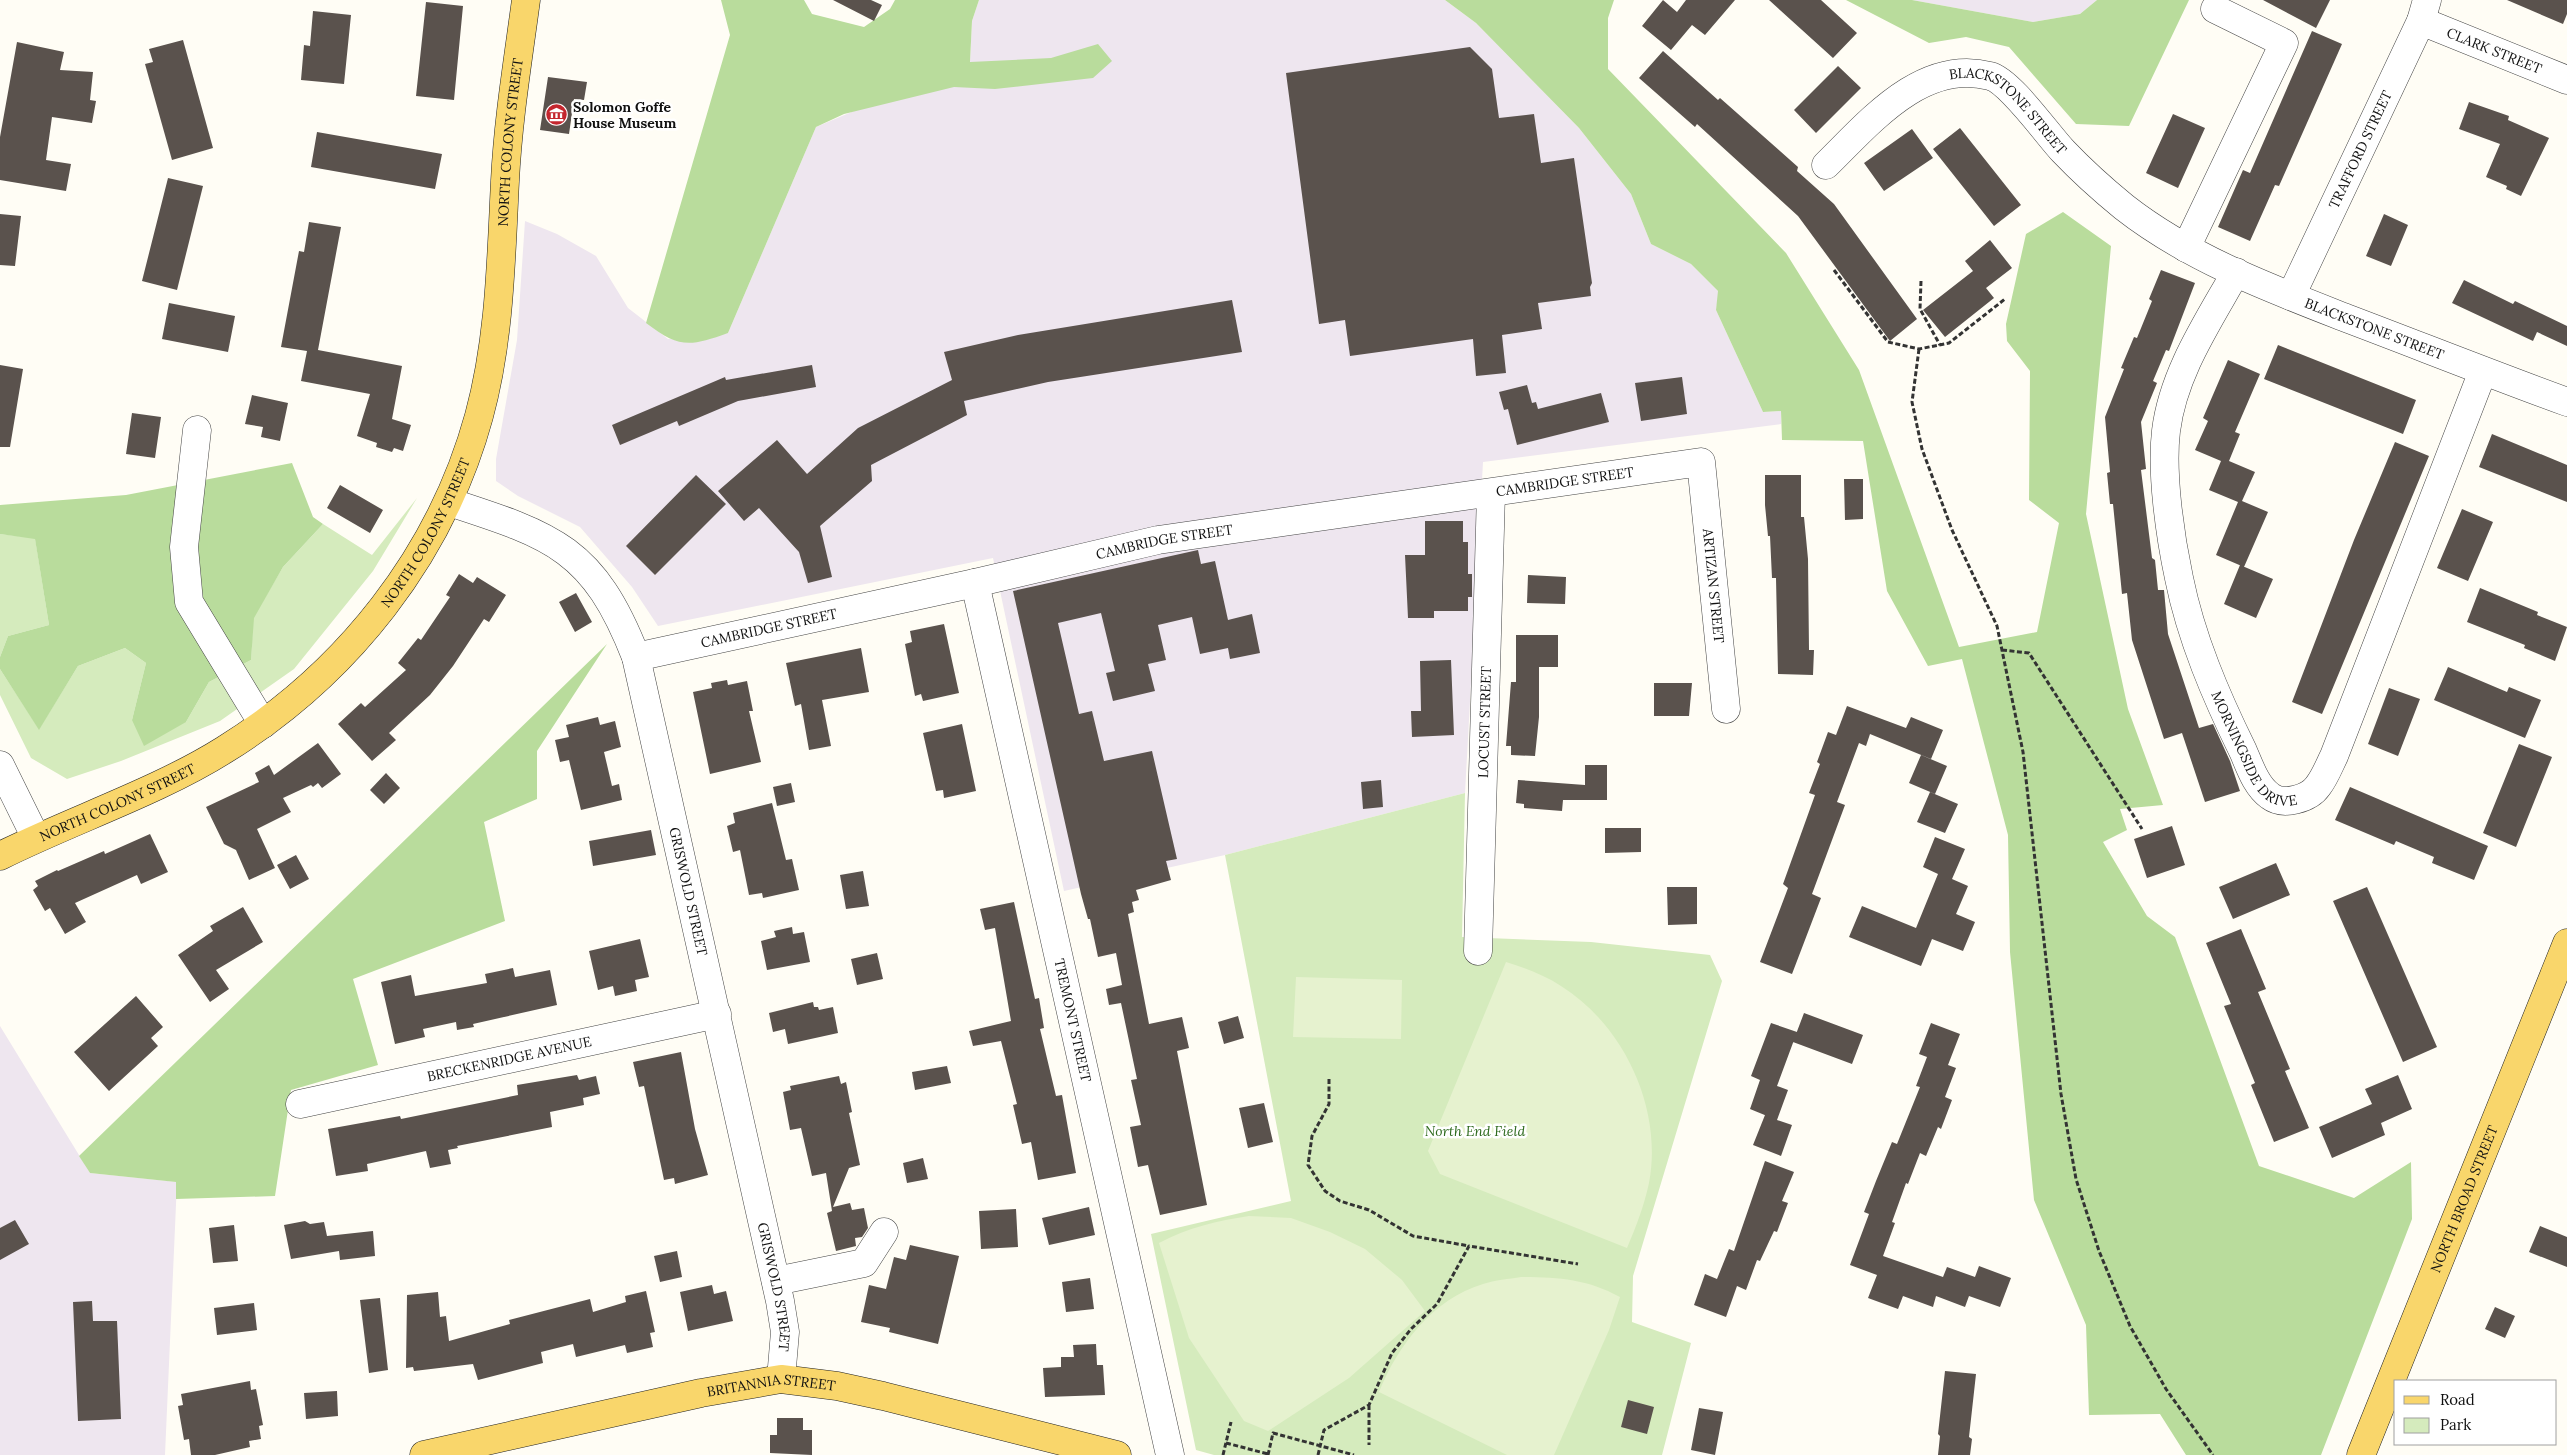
<svg xmlns="http://www.w3.org/2000/svg" width="2567" height="1455" font-family="Lora,serif">
<style>
.industrial{fill:#eee6ef}
.green{fill:#d5ebbd}
.forest{fill:#b9dc9c}
.pitch{fill:#e6f2cf}
.building{fill:#5a524d}
.lines{fill:none;stroke-linecap:round;stroke-linejoin:round}
.minor-casing{stroke:#444;stroke-width:29}
.major-casing{stroke:#222;stroke-width:29}
.path{stroke:#333;stroke-width:3;stroke-dasharray:5 2.5;stroke-linecap:butt}
.minor{stroke:#fff;stroke-width:28}
.major{stroke:#f9d66b;stroke-width:28}
.labels{text-anchor:middle;dominant-baseline:central;stroke-width:5;stroke-linejoin:round;paint-order:stroke}
.street-label{font-size:14px;fill:#111;stroke:#fff}
.poi-label{font-size:14px;font-weight:bold;fill:#111;stroke:#fff;text-anchor:start}
.park-label{font-size:14px;font-style:italic;fill:#2f6b1f;stroke:#fff}
</style>
<rect width="100%" height="100%" fill="#fffdf5"/>
<path class="industrial" d="M979,0H1445L1476,23L1579,128L1631,194L1651,244L1691,264L1719,292L1716,310L1763,412L1781,411V424L1483,462L1465,793L1225,855L1064,891L993,558L658,626L632,587L580,527L518,496L496,481V459L517,340L525,221L557,234L596,256L628,308L668,339L728,333L816,127L970,62L972,21Z
M1912,0H2097L2080,14L2033,22Z
M0,1026L90,1173L177,1182L165,1455H0Z"/>
<path class="green" d="M417,498L373,571L294,669L220,721L121,761L67,779L31,758L0,695V669L39,729L78,666L125,648L146,663L132,720L186,722L209,682L251,660L253,618L283,567L323,524L372,555Z
M0,534L35,538L49,625L8,636L0,657Z
M1465,793L1462,937L1591,942L1710,955L1722,981L1633,1276L1632,1322L1691,1343L1662,1455H1214L1196,1450L1151,1234L1291,1201L1225,855Z"/>
<path class="forest" d="M721,0H804L812,14L864,27L890,9L895,0H979L972,21L970,62L1051,58L1098,44L1112,61L1093,78L995,89L954,87L844,114L816,127L728,333C689,347 679,348 646,323L730,35Z
M1445,0H1614L1608,18V69L1786,253L1859,370L1959,647L2037,632L2059,523L2029,500L2030,371L2007,341L2006,324L2026,234L2063,212L2111,246L2086,514L2128,709L2163,805L2120,809L2127,830L2103,842L2147,916L2175,937L2259,1166L2354,1198L2411,1162L2412,1219L2321,1455H2186L2160,1414L2089,1415L2086,1325L2034,1200L2010,952L2008,835L1962,659L1928,666L1887,591L1863,441L1782,440L1781,411L1763,412L1716,310L1718,291L1691,264L1651,244L1631,194L1579,128L1476,23Z
M1846,0H1912L2033,22L2080,14L2097,0H2189L2129,126L2076,124L2009,47L1966,37L1929,43Z
M292,463L313,517L323,524L283,567L254,618L251,660L209,682L186,722L144,746L132,720L146,663L125,648L78,666L39,730L0,669V657L8,636L49,625L35,539L0,534V505L126,495Z
M607,644L537,751V799L484,822L505,921L353,979L378,1065L291,1090L275,1196L176,1199V1182L90,1173L79,1156Z"/>
<path class="pitch" d="M1506,962C1525,968 1544,975 1561,986C1625,1026 1663,1110 1649,1183C1644,1206 1636,1227 1627,1248L1440,1174L1428,1151Z
M1296,977L1402,980L1401,1039L1293,1037Z
M1249,1216L1291,1218L1330,1232L1365,1249L1402,1280L1425,1311L1349,1378L1268,1431L1244,1421L1189,1338L1159,1243C1189,1227 1217,1221 1249,1216Z
M1521,1277C1558,1277 1587,1279 1620,1297L1609,1330L1554,1455H1507L1379,1392C1398,1345 1433,1299 1483,1284C1495,1280 1509,1279 1521,1277Z"/>
<path class="building" d="M833,0H871L882,5L874,21Z
M1663,0L1677,12L1686,0H1735L1705,35L1692,25L1671,50L1642,26Z
M1769,0H1821L1857,33L1833,58Z
M2263,0H2330L2316,28Z
M2507,0H2567V14L2563,24Z
M426,2L463,6L454,100L416,96Z
M313,11L351,15L344,84L301,80L304,45L310,46Z
M2312,31L2342,44L2279,186L2275,185L2250,241L2218,227L2243,170L2250,173Z
M183,40L213,148L172,160L145,64L153,62L149,49Z
M17,42L64,52L60,70L93,72L90,100L96,101L92,123L52,117L46,160L71,164L66,191L0,180V137Z
M1470,47L1492,69L1499,118L1534,114L1541,163L1574,158L1592,283L1590,287L1591,296L1538,303L1542,329L1502,335L1506,373L1476,376L1473,339L1350,356L1345,320L1319,324L1286,73Z
M1663,51L1718,100L1720,98L1798,167L1797,171L1834,204L1917,319L1890,341L1798,216L1697,124L1695,127L1639,78Z
M1838,66L1861,88L1816,133L1794,110Z
M548,77L587,82L584,100L574,99L569,134L540,130Z
M2469,102L2509,116L2508,120L2549,138L2521,196L2506,189L2507,186L2486,177L2500,144L2459,129Z
M2173,114L2205,128L2178,188L2146,173Z
M1960,128L2021,205L1994,226L1933,149Z
M1912,129L1933,158L1884,191L1864,163Z
M317,132L442,154L435,189L311,167Z
M168,178L203,186L177,290L142,281Z
M0,214L21,216L15,266L0,265Z
M2384,214L2408,225L2391,266L2366,256Z
M309,222L341,227L318,350L402,366L392,419L411,425L403,451L394,448L392,452L376,447L377,443L357,436L370,394L301,381L307,351L281,347L299,251L304,252Z
M1990,240L2012,268L1986,288L1994,298L1945,337L1923,310L1973,271L1965,261Z
M2161,270L2195,283L2169,351L2166,350L2153,381L2157,383L2141,422L2146,469L2141,470L2152,558L2155,560L2158,590H2164L2168,634L2199,728L2213,724L2230,761L2240,791L2205,802L2182,733L2164,739L2132,640L2127,593L2122,594L2113,504H2110L2107,473L2110,472L2105,417L2124,369L2121,368L2134,337L2137,338L2152,301L2149,299Z
M2464,280L2513,304L2515,301L2567,326V346L2537,332L2533,341L2452,303Z
M1232,300L1242,352L1048,382L964,401L967,415L871,465L872,481L820,526L832,577L808,583L799,552L759,508L744,521L718,491L777,440L807,474L858,428L952,380L944,352L1018,335Z
M169,303L235,316L228,352L162,339Z
M2278,345L2416,400L2403,434L2264,379Z
M2228,360L2260,374L2235,432L2240,434L2229,461L2255,472L2242,501L2268,512L2244,567L2216,555L2238,502L2209,490L2221,461L2195,450L2208,421L2203,418Z
M0,365L23,369L10,447H0Z
M812,365L816,387L738,401L679,426L677,421L620,445L612,425L725,377L726,380Z
M1682,377L1687,414L1641,421L1635,383Z
M1527,385L1532,403L1536,402L1538,409L1601,393L1609,422L1517,445L1508,409L1504,410L1499,392Z
M252,395L288,403L280,441L261,437L263,427L245,424Z
M132,413L161,417L155,458L126,454Z
M2492,434L2567,465V502L2479,467Z
M2395,442L2429,456L2322,714L2292,702L2354,540Z
M696,475L726,504L655,575L626,546Z
M1765,475H1801V517H1804L1808,559L1809,650H1814L1813,675L1778,674L1776,578H1772L1770,536H1768L1765,505Z
M1844,479H1863V519L1845,520Z
M340,485L383,510L370,533L327,508Z
M2462,509L2493,522L2468,581L2437,568Z
M1425,521H1463V542H1468V574H1472V597H1468V611H1434V618H1408L1405,555H1425Z
M1198,550L1201,564L1215,561L1228,620L1252,614L1260,653L1230,659L1228,648L1200,654L1192,617L1158,625L1166,660L1148,664L1155,691L1113,701L1106,673L1115,671L1101,613L1058,623L1079,714L1092,711L1104,761L1152,751L1177,859L1166,861L1171,880L1136,890L1139,900L1132,902L1134,912L1128,914L1149,1024L1182,1017L1189,1048L1177,1051L1207,1205L1160,1215L1148,1165L1138,1167L1130,1127L1141,1125L1131,1080L1137,1079L1121,1003L1109,1005L1106,989L1122,985L1116,953L1098,957L1090,919H1088L1081,894L1013,591Z
M2240,565L2273,579L2256,618L2224,604Z
M459,574L473,583L477,577L506,595L489,622L484,619L453,666L430,695L389,733L396,740L372,761L338,724L361,703L365,707L406,670L398,663L418,638L421,640L450,597L446,595Z
M1528,575L1566,577L1565,604L1527,603Z
M2480,588L2538,612L2537,615L2567,627L2555,661L2524,648L2525,645L2467,622Z
M576,593L592,622L575,632L559,602Z
M944,624L959,693L923,701L921,694L915,696L905,644L912,642L910,631Z
M1516,635H1558V667H1539V717L1535,756L1511,755V746H1506L1511,682H1516Z
M861,648L869,692L822,700L831,746L809,750L801,704L795,706L786,663Z
M1451,660L1454,735L1412,737L1411,711H1421L1420,661Z
M2448,667L2507,692L2509,687L2541,700L2525,738L2434,700Z
M727,680L728,685L747,681L753,711H749L761,762L710,774L693,692L712,688L711,683Z
M1654,683H1692L1689,716H1654Z
M2389,688L2420,699L2398,756L2368,744Z
M1847,706L1906,728L1911,717L1943,730L1931,759L1870,734L1866,746L1859,743L1837,802L1845,805L1812,894L1821,898L1792,974L1760,962L1788,888L1783,884L1815,795L1809,793L1820,764L1817,762L1828,732L1836,735Z
M598,717L600,725L615,721L621,747L604,752L612,786L619,784L622,800L581,810L569,760L560,762L555,740L569,737L566,725Z
M962,724L976,791L944,798L943,790L936,791L923,733Z
M318,743L341,774L322,788L318,783L313,787L311,785L283,798L291,812L257,829L275,868L249,880L236,850L224,844L206,807L259,782L255,773L269,765L274,775Z
M2519,744L2552,757L2516,847L2483,833Z
M1921,755L1947,766L1935,794L1909,783Z
M1585,765H1607V800H1563L1562,811L1524,808V804L1516,803L1518,780L1585,785Z
M386,773L400,788L384,804L370,790Z
M1381,780L1383,807L1363,809L1361,782Z
M791,783L795,802L777,806L773,787Z
M2350,787L2488,846L2474,880L2432,863L2434,857L2396,841L2394,845L2335,820Z
M1930,792L1958,804L1945,833L1917,822Z
M772,803L786,860L792,859L799,890L763,898L762,893L749,895L740,850L733,852L727,826L735,823L733,813Z
M2172,826L2185,865L2147,878L2134,839Z
M1605,828H1641V852L1605,853Z
M651,830L656,855L593,866L589,841Z
M150,834L168,872L141,884L137,875L75,903L86,922L65,934L50,908L45,911L33,890L38,886L35,881L57,870L58,871L104,851L105,854Z
M1935,837L1965,849L1952,879L1968,886L1956,914L1975,922L1963,951L1932,939L1921,966L1849,937L1862,906L1916,928L1938,874L1923,867Z
M296,855L309,879L290,889L277,865Z
M2276,863L2290,895L2233,919L2219,887Z
M863,871L869,906L846,909L840,875Z
M1667,887H1697V924L1668,925Z
M2367,887L2437,1047L2403,1062L2333,901Z
M1014,902L1035,999L1039,998L1044,1028L1040,1029L1056,1096L1062,1095L1076,1173L1038,1180L1031,1142L1022,1144L1013,1105L1017,1104L1001,1041L973,1046L969,1031L1011,1021L995,928L985,930L980,909Z
M243,907L263,942L216,970L229,989L210,1002L178,955L213,931L210,926Z
M792,927L793,934L804,932L810,962L767,970L761,941L776,937L774,931Z
M2241,929L2266,989L2258,992L2290,1069L2285,1071L2309,1128L2274,1142L2251,1085L2255,1083L2224,1006L2231,1004L2206,943Z
M640,939L649,977L635,980L637,991L615,996L613,986L598,990L589,951Z
M877,953L883,979L857,985L851,959Z
M513,968L515,977L550,970L557,1005L473,1024L474,1027L457,1030L456,1022L423,1029L425,1037L395,1044L381,982L411,975L415,996L487,983L485,974Z
M136,996L163,1027L151,1038L158,1046L109,1091L74,1052Z
M813,1002L814,1007H818L819,1010L833,1007L838,1033L788,1044L785,1029L773,1032L769,1013Z
M1804,1013L1863,1035L1852,1064L1793,1042Z
M1238,1016L1244,1038L1224,1044L1218,1022Z
M1771,1023L1797,1032L1777,1086L1788,1090L1777,1120L1792,1125L1781,1156L1753,1145L1765,1115L1772,1118L1750,1109L1760,1080L1751,1076Z
M1931,1023L1960,1034L1948,1065L1956,1068L1945,1097L1952,1100L1941,1129L1938,1127L1926,1156L1920,1153L1908,1184L1906,1183L1892,1222L1895,1223L1883,1256L1943,1277L1947,1267L1975,1277L1979,1266L2011,1278L2000,1307L1969,1296L1965,1307L1936,1296L1933,1307L1903,1296L1898,1309L1868,1298L1877,1275L1850,1265L1869,1214L1864,1212L1876,1181L1892,1142L1897,1144L1920,1087L1916,1086L1927,1057L1919,1054Z
M681,1052L695,1129L708,1175L675,1184L674,1178L664,1180L644,1086L639,1087L633,1062Z
M947,1066L951,1083L915,1090L912,1072Z
M577,1075L579,1080L596,1076L600,1094L583,1098L584,1105L550,1112L552,1127L457,1146L458,1148L448,1150L451,1164L430,1168L426,1151L367,1164L368,1171L336,1176L328,1129L400,1116L401,1119L518,1095L517,1085Z
M2398,1075L2412,1109L2381,1123L2385,1135L2332,1158L2319,1127L2372,1104L2365,1089Z
M839,1076L841,1084L846,1082L852,1112L849,1113L860,1165L849,1168L833,1207L850,1203L852,1210L864,1208L868,1228L862,1237L855,1238L856,1246L836,1251L827,1213L832,1211L826,1173L812,1176L801,1128L790,1130L783,1092L791,1090L790,1086Z
M1264,1103L1273,1142L1248,1148L1239,1108Z
M923,1158L928,1179L907,1183L903,1163Z
M1765,1161L1794,1172L1782,1201L1788,1203L1777,1232L1774,1231L1760,1261L1757,1260L1746,1290L1737,1286L1726,1317L1694,1305L1705,1274L1717,1279L1729,1249L1734,1251Z
M1089,1207L1095,1235L1049,1245L1042,1218Z
M1016,1209L1018,1247L981,1249L979,1211Z
M15,1220L29,1244L0,1260V1228Z
M305,1221L310,1224L324,1222L327,1236L373,1231L375,1256L340,1260L339,1251L291,1259L284,1225Z
M234,1225L238,1261L213,1263L209,1228Z
M2540,1226L2567,1237V1267L2529,1252Z
M910,1245L959,1256L938,1344L889,1332L890,1328L861,1322L869,1285L886,1289L894,1257L906,1260Z
M677,1251L682,1277L660,1282L654,1256Z
M1090,1278L1094,1309L1066,1312L1062,1282Z
M712,1285L714,1294L726,1291L733,1321L688,1331L680,1292Z
M646,1291L655,1332L650,1333L653,1347L627,1353L625,1345L576,1357L573,1344L541,1352L543,1363L478,1380L473,1364L414,1371L413,1367L406,1368L407,1295L438,1292L440,1317L446,1316L449,1341L510,1324L509,1320L590,1299L593,1312L626,1302L625,1296Z
M380,1298L388,1370L369,1373L360,1300Z
M92,1301L93,1321H117L121,1419L78,1421L73,1302Z
M254,1303L257,1330L217,1335L214,1308Z
M2495,1307L2515,1316L2505,1338L2485,1329Z
M1096,1344L1097,1365H1103L1105,1395L1045,1397L1043,1368L1061,1367V1357H1074L1073,1345Z
M1945,1371L1976,1374L1969,1437L1972,1439L1970,1455H1938L1940,1436L1938,1434Z
M250,1381L251,1390L256,1389L263,1425L259,1426L261,1439L249,1441L250,1447L215,1455H191L189,1439L184,1440L178,1406L183,1405L181,1394Z
M337,1391L338,1416L306,1419L304,1393Z
M1628,1400L1654,1407L1647,1434L1621,1427Z
M1699,1408L1723,1412L1715,1455L1691,1450Z
M777,1418H803V1430H812V1455L770,1453V1435H777Z"/>
<g class="lines">
<defs>
<g id="minor">
<path id="s1" d="M2421,21L2567,80"/>
<path id="s2" d="M1826,165C1869,123 1922,58 1990,76C2010,81 2047,134 2063,151C2082,171 2102,189 2124,207C2189,258 2269,288 2346,318C2420,346 2493,375 2567,402"/>
<path d="M2186,248L2284,43L2215,9"/>
<path id="s3" d="M2236,272C2208,322 2173,373 2166,431C2161,473 2170,536 2179,578C2191,638 2216,696 2243,751C2250,767 2256,786 2270,796C2283,806 2309,799 2318,786C2325,777 2329,766 2334,756L2483,371"/>
<path id="s4" d="M2291,296L2421,21L2427,0"/>
<path d="M197,430L184,547L189,602L263,724"/>
<path id="s5" d="M449,502C554,536 594,549 636,657L780,1301L785,1332L781,1379"/>
<path id="s6" d="M975,583L1170,1455"/>
<path id="s7" d="M636,657L975,583L1158,540L1701,462L1726,709"/>
<path d="M0,765L36,838"/>
<path id="s8" d="M1478,951L1491,493"/>
<path id="s9" d="M300,1104L717,1014"/>
<path d="M776,1281L864,1263L884,1232"/>
</g>
<g id="major">
<path id="s10" d="M0,856C72,820 157,792 224,750C347,674 441,555 479,416C500,339 501,260 505,181C508,120 518,60 526,0"/>
<path id="s11" d="M424,1455L701,1393L781,1379L837,1386L883,1396L1117,1455"/>
<path id="s12" d="M2361,1455L2567,943"/>
</g>
</defs>
<use href="#minor" class="minor-casing"/>
<use href="#major" class="major-casing"/>
<path class="path" d="M1834,270L1888,342L1919,349L1949,343L2005,299
M1921,281L1920,309L1940,345
M1919,349L1912,402L1922,449L1952,530L1997,626L2023,752L2061,1094L2076,1179L2099,1251L2130,1326L2166,1389L2213,1455
M2002,650L2029,653L2142,829
M1329,1079V1104L1312,1136L1308,1165L1325,1191L1340,1201L1369,1210L1413,1236L1469,1246
M1369,1405V1445
M1226,1443L1268,1454
M1223,1455L1231,1422
M1268,1455L1273,1433L1354,1455
M1318,1455L1324,1430L1369,1405L1392,1353L1411,1329L1437,1304L1469,1246L1578,1264"/>
<use href="#minor" class="minor"/>
<use href="#major" class="major"/>
</g>
<defs>
<symbol id="museum-disc" viewBox="-11 -11 22 22"><circle r="9.5" fill="#c4262e" stroke="#fff"/><path d="M0-6L6-3V-2H-6V-3ZM-5-1h2V3h-2ZM-1-1h2V3h-2ZM3-1h2V3H3ZM-6 4H6V6H-6Z" fill="#fff"/></symbol>
</defs>
<g fill-rule="evenodd">
<use href="#museum-disc" x="544" y="102" width="25" height="25"/>
</g>
<g class="labels">
<g class="street-label">
<text stroke="none"><textPath href="#s1" startOffset="79">CLARK STREET</textPath></text>
<text stroke="none"><textPath href="#s2" startOffset="229">BLACKSTONE STREET</textPath></text>
<text stroke="none"><textPath href="#s10" startOffset="954">NORTH COLONY STREET</textPath></text>
<text stroke="none"><textPath href="#s4" startOffset="162">TRAFFORD STREET</textPath></text>
<text stroke="none"><textPath href="#s2" startOffset="664">BLACKSTONE STREET</textPath></text>
<text stroke="none"><textPath href="#s7" startOffset="946">CAMBRIDGE STREET</textPath></text>
<text stroke="none"><textPath href="#s10" startOffset="549">NORTH COLONY STREET</textPath></text>
<text stroke="none"><textPath href="#s7" startOffset="541">CAMBRIDGE STREET</textPath></text>
<text stroke="none"><textPath href="#s7" startOffset="1208">ARTIZAN STREET</textPath></text>
<text stroke="none"><textPath href="#s7" startOffset="136">CAMBRIDGE STREET</textPath></text>
<text stroke="none"><textPath href="#s8" startOffset="229">LOCUST STREET</textPath></text>
<text stroke="none"><textPath href="#s3" startOffset="516">MORNINGSIDE DRIVE</textPath></text>
<text stroke="none"><textPath href="#s10" startOffset="129">NORTH COLONY STREET</textPath></text>
<text stroke="none"><textPath href="#s5" startOffset="496">GRISWOLD STREET</textPath></text>
<text stroke="none"><textPath href="#s6" startOffset="448">TREMONT STREET</textPath></text>
<text stroke="none"><textPath href="#s9" startOffset="214">BRECKENRIDGE AVENUE</textPath></text>
<text stroke="none"><textPath href="#s12" startOffset="276">NORTH BROAD STREET</textPath></text>
<text stroke="none"><textPath href="#s5" startOffset="901">GRISWOLD STREET</textPath></text>
<text stroke="none"><textPath href="#s11" startOffset="355">BRITANNIA STREET</textPath></text>
</g>
<g class="poi-label">
<text x="573" y="107">Solomon Goffe<tspan x="573" dy="16">House Museum</tspan></text>
</g>
<g class="park-label">
<text x="1475" y="1131">North End Field</text>
</g>
</g>
<rect x="2394" y="1380" width="162" height="65" fill="#ffffff" stroke="#a0a0a0"/>
<rect x="2404" y="1396" width="25" height="8" fill="#f9d66b" stroke="#a0a0a0"/>
<text x="2440" y="1405" font-size="15" fill="#111111">Road</text>
<rect x="2404" y="1418" width="25" height="15" fill="#d5ebbd" stroke="#a0a0a0"/>
<text x="2440" y="1430" font-size="15" fill="#111111">Park</text>
</svg>
